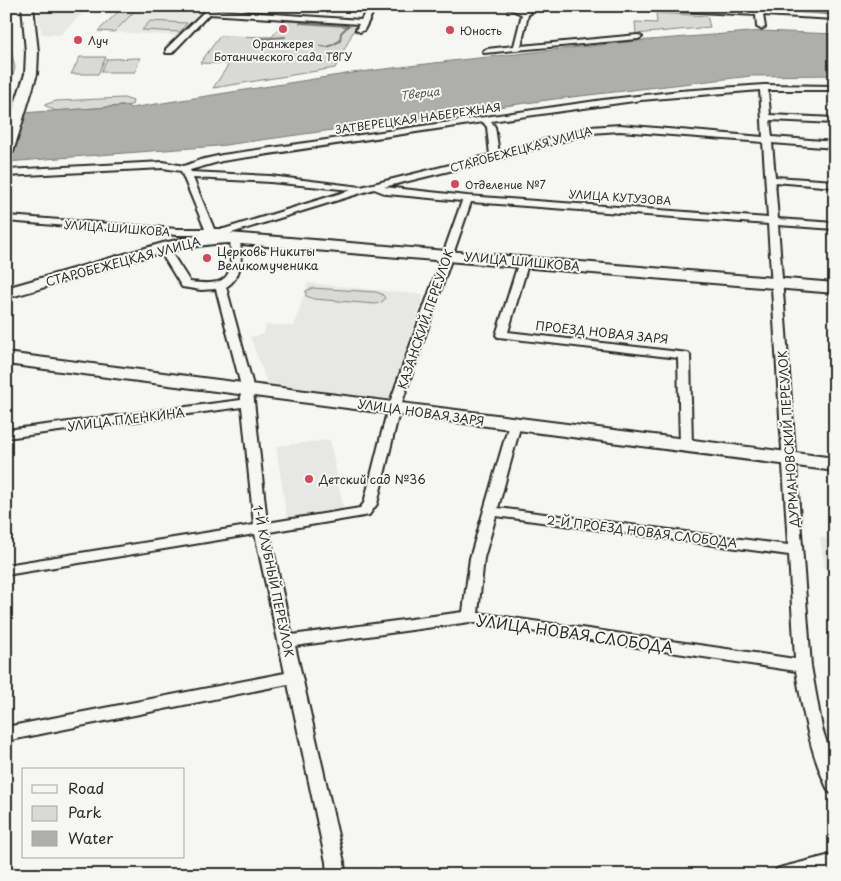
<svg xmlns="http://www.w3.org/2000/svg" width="841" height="881" font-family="'Playpen Sans',sans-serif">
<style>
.built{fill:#e7e7e3}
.green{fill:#d9d9d5;stroke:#828280}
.water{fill:#aeaeab;stroke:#7a7a78}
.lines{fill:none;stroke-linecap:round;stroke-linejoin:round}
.stream{stroke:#7a7a78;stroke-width:2}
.minor-casing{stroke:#2b2b2b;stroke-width:4}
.tertiary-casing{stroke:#2b2b2b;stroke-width:4}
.primary-casing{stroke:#2b2b2b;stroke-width:4}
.minor{fill:#f6f6f2;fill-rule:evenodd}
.tertiary{fill:#f6f6f2;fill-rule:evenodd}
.primary{fill:#f6f6f2;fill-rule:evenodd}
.poi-dot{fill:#d1495b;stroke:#f6f6f2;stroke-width:2}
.labels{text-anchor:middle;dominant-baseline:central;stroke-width:4;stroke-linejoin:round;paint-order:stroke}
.far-poi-label{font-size:11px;fill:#2b2b2b;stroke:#f6f6f2;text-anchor:start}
.far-water-label{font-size:11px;font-style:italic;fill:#525251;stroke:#f6f6f2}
.far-street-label{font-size:11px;fill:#2b2b2b;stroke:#f6f6f2}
.poi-label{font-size:12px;fill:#2b2b2b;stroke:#f6f6f2;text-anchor:start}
.street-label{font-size:12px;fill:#2b2b2b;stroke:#f6f6f2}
.near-street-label{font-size:15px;fill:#2b2b2b;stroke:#f6f6f2}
</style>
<rect width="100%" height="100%" fill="#f6f6f2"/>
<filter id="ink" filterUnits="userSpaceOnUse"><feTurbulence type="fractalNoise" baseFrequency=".02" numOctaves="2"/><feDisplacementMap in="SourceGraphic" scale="10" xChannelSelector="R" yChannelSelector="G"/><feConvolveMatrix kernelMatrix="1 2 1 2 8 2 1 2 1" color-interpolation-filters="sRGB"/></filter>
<g filter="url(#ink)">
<path class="built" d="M36,6H90L60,35L42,34Z
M101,6H207L181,36L114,32L137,9Z
M308,283L424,295L389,403L268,385L250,337L264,334L266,325L294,326Z
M330,440L344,512L287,518L276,446Z
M820,537L835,539V632Z"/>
<path class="green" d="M120,10L135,11L114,32L98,31Z
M656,13L707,16L710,27L636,34L635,22L657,23Z
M150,21L187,23L180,32L142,30Z
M284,21L357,24L335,68L213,88L229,64L200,63L220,36L272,37Z
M6,39L9,40L15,68L10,86H6Z
M80,57H106L98,74H71Z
M140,58L135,72H101L107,59Z
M124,98L133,101L132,105L56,111L44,105L56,101Z
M312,288L376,292L382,294L385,298L382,302L375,304L314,299L306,296V291Z"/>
<path class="water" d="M762,31L835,34V75L751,76L555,99L218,146L6,162V114L127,106L131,108L352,73L451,61L636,41Z"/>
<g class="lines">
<path class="stream" d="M300,23L348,26L341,33L340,41L328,47L321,46
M259,39L285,37"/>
<defs>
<path id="minor" d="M210,6L213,7V10L361,20L369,6H376L364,30L360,32L356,30L359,24L209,14L172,53H166V49Z
M524,6H530L521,46L638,35L642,37L638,39L484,53L483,51L487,49L514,46Z
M618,6H666L755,11V6H761L762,11L835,15V19L763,15L765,27L761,29L757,27L756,15L621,8Z
M764,85L835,86V90H768L770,115L835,118V123L770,120L772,137L835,142V148L772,143L775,177L835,181V187L775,182L778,219L835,223V229L778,225L811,666L822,728L835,768V794L829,792C810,753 803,713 796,671L470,622L295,646L344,862L345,875H327L326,862L288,684L6,741V727L285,673L255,534L6,575V565L254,525L242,407L6,438V430L241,400L240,382L216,289L201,290L182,287L158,248L159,246H167L190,282C231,287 233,276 230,238L235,235L240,238C241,256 244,276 226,287L252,382L267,523L360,508L364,503L388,408L462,201L387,194L374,189L228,234L221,240L210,242L205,239L206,235H177L6,221V217L8,216L177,229H205L181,171L163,168L6,176V170L163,162L184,166L200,160L222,155L603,100L680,91ZM760,90L763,137L620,125L590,127L499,153L495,127L491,121L641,100ZM483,122L487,127L490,155L361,187L270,176L191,172L190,170L222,161ZM620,131L763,142L768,218L467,196L384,187L498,159L591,133ZM193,178L270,182L351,190L224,229H214ZM471,202L768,224L788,545L498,508L521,424L515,420L509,424L470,558L463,612L292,635L269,532L364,516L369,515L377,504L400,408ZM496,516L789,555L795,659L478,613L484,558Z
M524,258L529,261L508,332L688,353L690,355L692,446L690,449L686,450L680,446L678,358L498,337L496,335L519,261Z
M835,854V870L816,875H774L777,869L783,867Z"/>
<path id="tertiary" d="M504,6H517L531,13L526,16L523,15Z"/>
<path id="primary" d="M22,6H33L38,52L37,74L13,152L6,156V130L25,74L26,52Z
M229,233L835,283V293L229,243C155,246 78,280 6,298V288L163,243L205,234Z
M6,353L835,458V471L6,364Z"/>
</defs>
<use href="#minor" class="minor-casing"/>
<use href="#tertiary" class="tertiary-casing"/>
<use href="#primary" class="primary-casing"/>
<use href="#minor" class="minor"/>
<use href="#tertiary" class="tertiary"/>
<use href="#primary" class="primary"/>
</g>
</g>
<g class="poi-dot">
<circle cx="283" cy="29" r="5"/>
<circle cx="450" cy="30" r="5"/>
<circle cx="78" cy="40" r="5"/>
<circle cx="455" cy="184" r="5"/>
<circle cx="207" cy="258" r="5"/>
<circle cx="309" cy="479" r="5"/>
</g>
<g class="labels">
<g class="far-poi-label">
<text x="460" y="30">Юность</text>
<text x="88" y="40">Луч</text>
<text x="283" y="43" text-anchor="middle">Оранжерея<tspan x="283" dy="13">Ботанического сада ТвГУ</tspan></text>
<text x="465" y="184">Отделение №7</text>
</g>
<g class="far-water-label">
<text transform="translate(420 93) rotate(-7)">Тверца</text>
</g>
<g class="far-street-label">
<text transform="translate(418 118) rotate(-8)">ЗАТВЕРЕЦКАЯ НАБЕРЕЖНАЯ</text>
<text transform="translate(521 149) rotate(-15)">СТАРОБЕЖЕЦКАЯ УЛИЦА</text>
<text transform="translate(620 197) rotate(4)">УЛИЦА КУТУЗОВА</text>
<text transform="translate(117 228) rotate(4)">УЛИЦА ШИШКОВА</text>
</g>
<g class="poi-label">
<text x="217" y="251">Церковь Никиты<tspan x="217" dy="14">Великомученика</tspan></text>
<text x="319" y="479">Детский сад №36</text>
</g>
<g class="street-label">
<text transform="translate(123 261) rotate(-15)">СТАРОБЕЖЕЦКАЯ УЛИЦА</text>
<text transform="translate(522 261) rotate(5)">УЛИЦА ШИШКОВА</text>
<text transform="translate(425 319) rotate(-71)">КАЗАНСКИЙ ПЕРЕУЛОК</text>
<text transform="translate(602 332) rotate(6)">ПРОЕЗД НОВАЯ ЗАРЯ</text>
<text transform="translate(421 412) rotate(8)">УЛИЦА НОВАЯ ЗАРЯ</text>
<text transform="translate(126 419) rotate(-7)">УЛИЦА ПЛЕНКИНА</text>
<text transform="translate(788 439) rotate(-94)">ДУРМАНОВСКИЙ ПЕРЕУЛОК</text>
<text transform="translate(642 531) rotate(7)">2-Й ПРОЕЗД НОВАЯ СЛОБОДА</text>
<text transform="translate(274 581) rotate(78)">1-Й КЛУБНЫЙ ПЕРЕУЛОК</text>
</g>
<g class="near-street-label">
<text transform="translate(575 633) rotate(8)">УЛИЦА НОВАЯ СЛОБОДА</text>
</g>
</g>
<rect width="841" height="881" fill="none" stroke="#f6f6f2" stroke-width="25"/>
<rect x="12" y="12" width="816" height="856" fill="none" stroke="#2b2b2b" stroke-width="2" filter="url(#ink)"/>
<rect x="22" y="768" width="162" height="90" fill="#f6f6f2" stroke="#a5a5a2"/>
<rect x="32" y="785" width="25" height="8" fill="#f6f6f2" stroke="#a5a5a2"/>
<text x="68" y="794" font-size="15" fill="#2b2b2b">Road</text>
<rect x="32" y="806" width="25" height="15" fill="#d9d9d5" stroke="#a5a5a2"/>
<text x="68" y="818" font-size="15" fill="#2b2b2b">Park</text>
<rect x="32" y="831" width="25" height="15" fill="#aeaeab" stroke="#a5a5a2"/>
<text x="68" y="844" font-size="15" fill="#2b2b2b">Water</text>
</svg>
